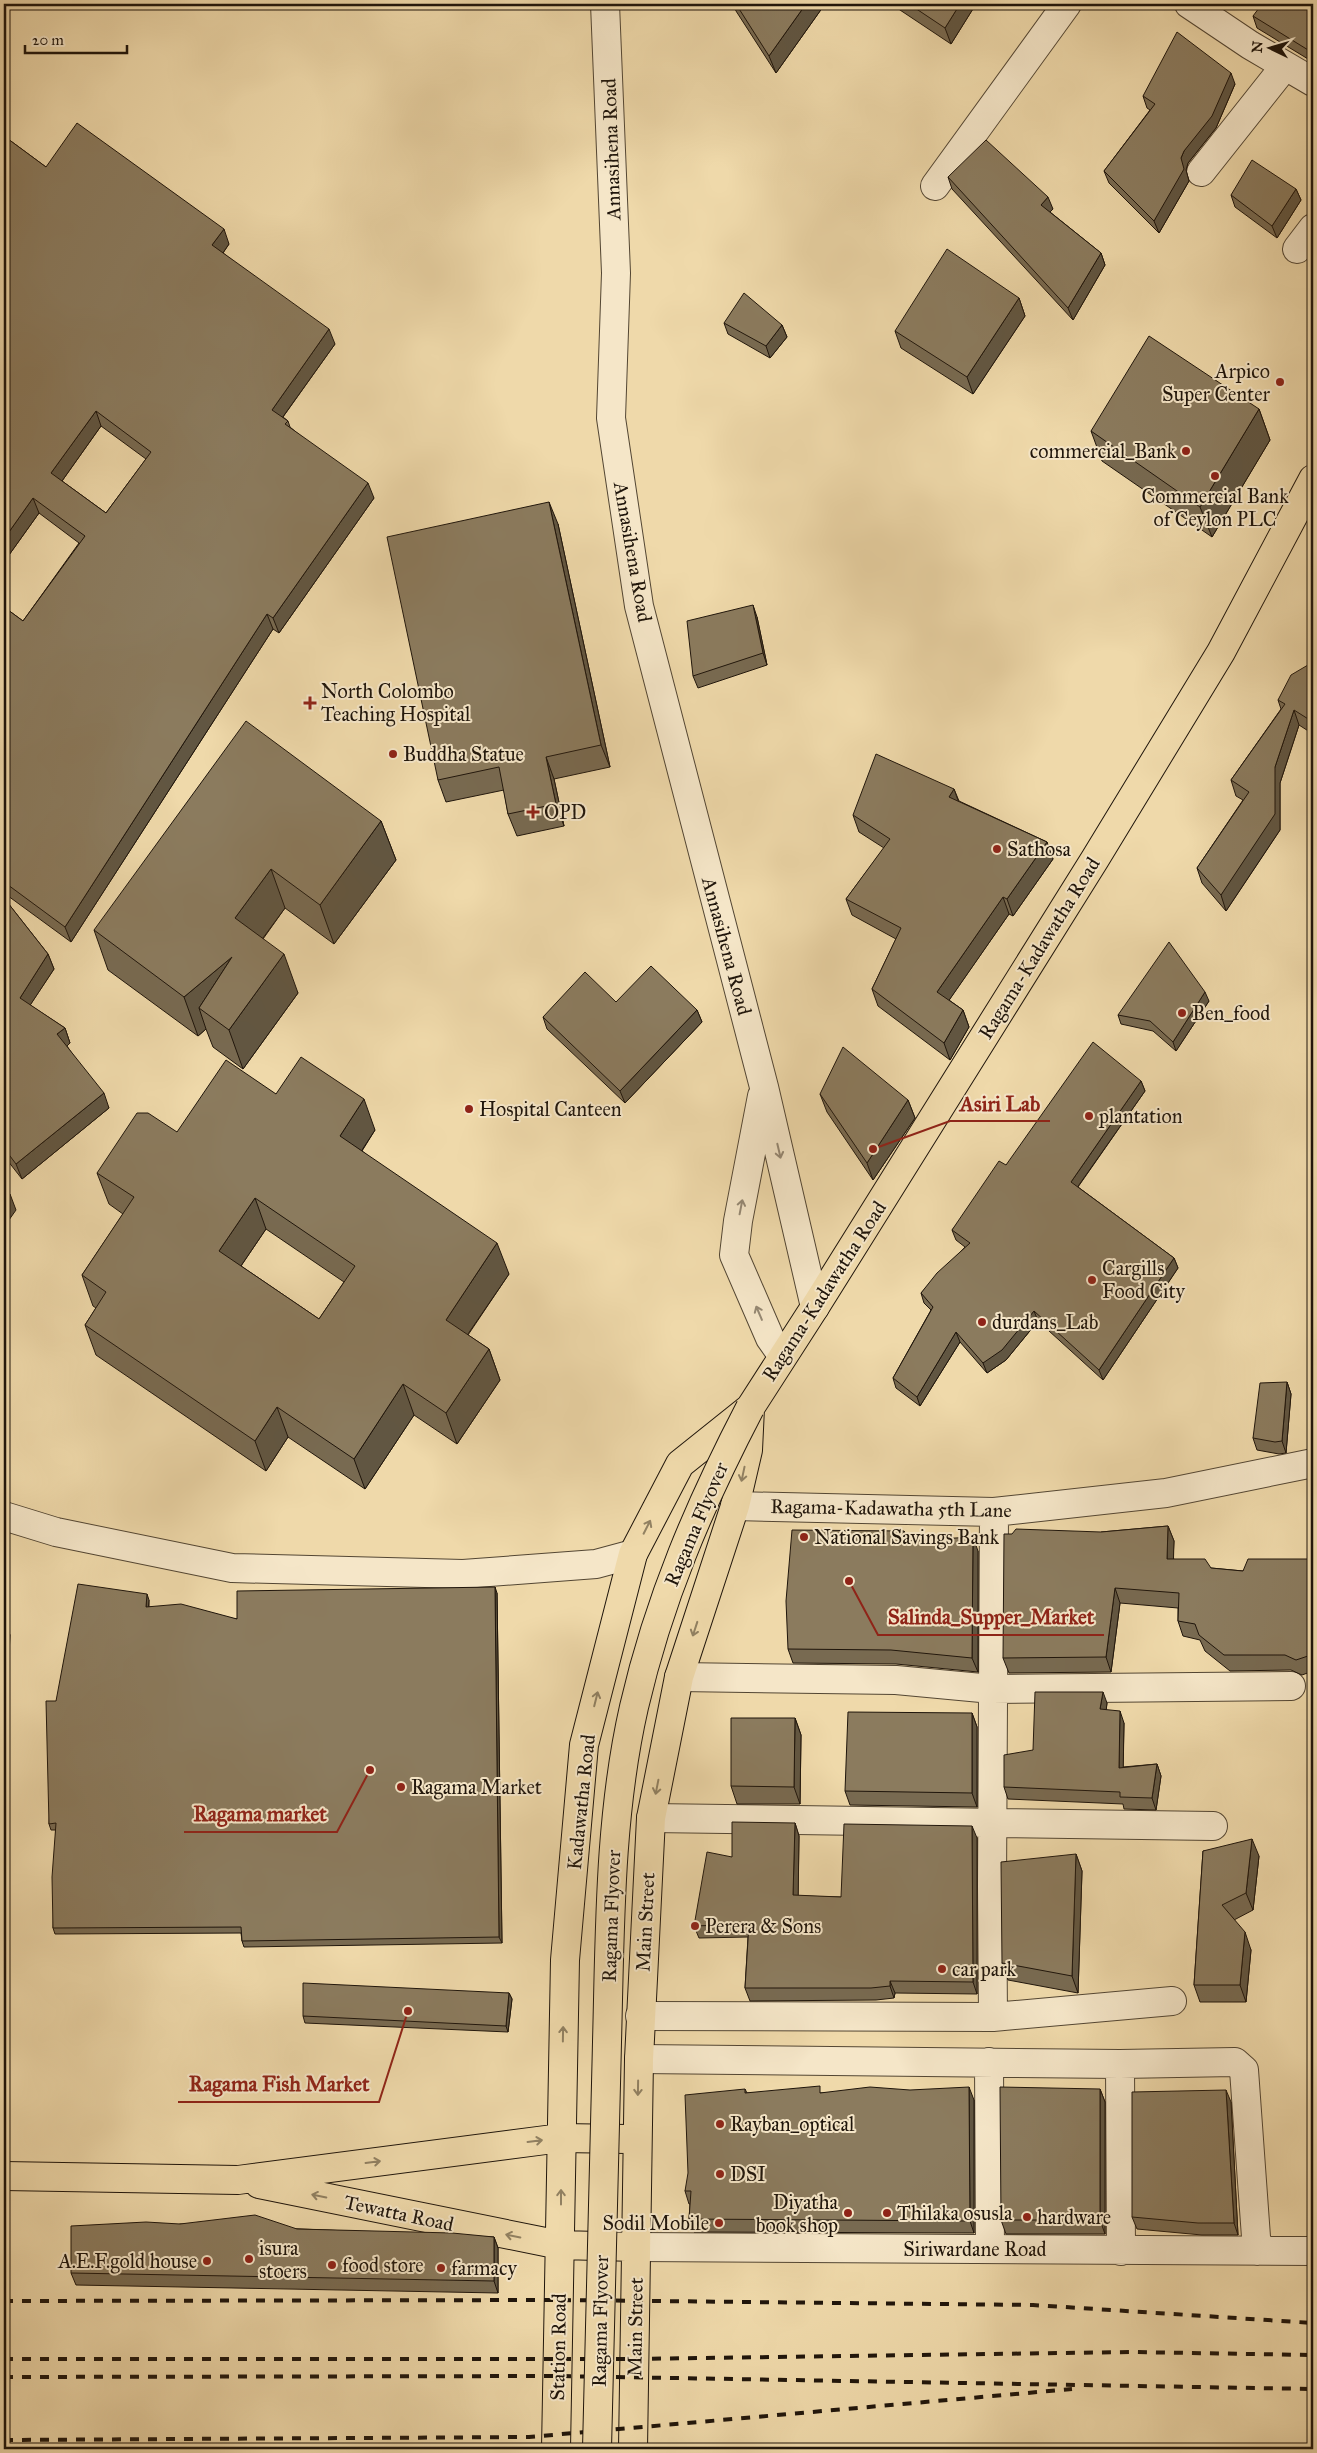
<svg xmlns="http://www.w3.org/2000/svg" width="1317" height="2453" font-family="'IM FELL Great Primer',serif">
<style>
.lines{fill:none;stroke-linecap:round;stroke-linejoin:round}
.minor-casing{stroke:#534633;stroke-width:30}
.major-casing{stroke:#1f150b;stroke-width:30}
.minor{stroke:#f5e6c8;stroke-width:28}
.major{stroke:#efd9aa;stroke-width:28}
.rail{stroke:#1f150b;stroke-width:4;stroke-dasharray:9 9;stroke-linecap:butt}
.major-bridge-casing{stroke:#1f150b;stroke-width:30;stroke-linecap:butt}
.major-bridge{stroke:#efd9aa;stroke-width:28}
.wall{fill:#786a51;stroke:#1f150b;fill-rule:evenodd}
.shaded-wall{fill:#615642;stroke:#1f150b}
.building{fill:#8b7b5e;stroke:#1f150b;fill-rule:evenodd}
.oneway{stroke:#958873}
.oneway2{stroke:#918162}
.poi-dot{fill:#8f2418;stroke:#f5e6c8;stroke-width:2}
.labels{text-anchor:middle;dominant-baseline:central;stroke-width:4;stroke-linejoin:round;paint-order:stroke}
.street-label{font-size:20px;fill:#1f150b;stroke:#f5e6c8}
.poi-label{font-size:20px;fill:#1f150b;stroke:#f5e6c8;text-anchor:start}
.leader{fill:none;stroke:#8f2418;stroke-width:2}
.callout-dot{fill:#8f2418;stroke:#f5e6c8;stroke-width:2}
.callout-label{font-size:21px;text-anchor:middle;font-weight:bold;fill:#8f2418;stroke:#f5e6c8;stroke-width:4;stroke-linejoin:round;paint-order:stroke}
</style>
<rect width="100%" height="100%" fill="#efd9aa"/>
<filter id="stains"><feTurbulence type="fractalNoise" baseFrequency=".004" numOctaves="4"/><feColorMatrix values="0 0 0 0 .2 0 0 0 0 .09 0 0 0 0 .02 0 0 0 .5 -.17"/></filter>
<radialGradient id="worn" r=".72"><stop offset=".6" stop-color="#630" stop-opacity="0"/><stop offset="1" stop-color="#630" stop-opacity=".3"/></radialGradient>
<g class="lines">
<defs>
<path id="minor" d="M605,4L616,273L611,418L639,606L764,1087L815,1307
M1189,4L1250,45L1313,82
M1201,172L1285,66
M935,186L1067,4
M1297,249L1313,228
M762,1096L738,1221L734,1255L770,1338L782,1355
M735,1506L994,1512L1166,1493L1313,1463
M4,1516L56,1532L232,1568L463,1574L596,1564L633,1554
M679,1677L896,1680L992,1689L1291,1686
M651,1818L1213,1826
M640,2016L993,2017L1172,2001
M993,2017L992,1886L994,1512
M639,2059L1120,2064L1235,2062L1244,2070L1257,2251
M989,2062L990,2249
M1120,2064L1121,2251
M636,2247L1313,2251"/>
<path id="major" d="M4,2176L238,2180L561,2138L627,2139
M259,2184L560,2245L636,2247
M556,2449L565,1960L584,1745L633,1554L680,1464L750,1408L815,1307L1095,859L1221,652L1313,479
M633,2449L639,2059L651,1818L679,1677L735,1506L748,1450L750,1408"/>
</defs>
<use href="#minor" class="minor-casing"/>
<use href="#major" class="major-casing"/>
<use href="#minor" class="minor"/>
<use href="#major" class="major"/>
<path class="rail" d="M4,2301L558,2300L1033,2305L1313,2323
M4,2359H634L1132,2352L1313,2355
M4,2377L557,2376L1313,2389
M4,2440L529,2437L1072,2389"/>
<defs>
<path id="major-bridge" d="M597,2449C600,2314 604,2178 607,2042C610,1930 609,1817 634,1707C659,1599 699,1506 750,1408"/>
</defs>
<use href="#major-bridge" class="major-bridge-casing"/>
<use href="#major-bridge" class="major-bridge"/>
</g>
<path class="wall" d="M733,4H825L776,73L736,11Z
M891,4H976L951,44Z
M1313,4V62L1257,28L1253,16Z
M1235,84L1216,128L1188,163L1186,170L1189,181L1159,233L1109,183L1104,171L1150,110L1147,108L1143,96Z
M4,136L46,167L229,244L223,253L335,344L283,417L288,421L290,427L374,498L279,633L273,629L71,942L4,893V607L23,621L79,543L39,513L4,562ZM101,426L146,459L106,513L62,481Z
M948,177L1053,209L1050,212L1101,253L1105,265L1073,320L952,189Z
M1296,189L1301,200L1277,238L1235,207L1231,195Z
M1313,258V274L1310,265Z
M1019,298L1025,316L973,394L901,348L895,331Z
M724,323L782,325L787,337L770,358L728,334Z
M1259,409L1270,440L1212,537L1102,461L1091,431Z
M558,524L610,767L554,779L564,826L517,836L508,814L504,790L446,802L438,780Z
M757,617L767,665L698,688L693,676Z
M1313,662V734L1299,725L1280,783V830L1226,911L1202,883L1197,868L1243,800L1236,796L1231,780L1281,709L1278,700Z
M954,789L959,801L1047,842L1053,859L1013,916L1009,914L949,1000L963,1010L969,1027L950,1060L878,1006L872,989L896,939L852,915L846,899L884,848L859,832L853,815Z
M381,821L396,860L334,944L285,908L263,939L298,993L243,1069L213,1047L206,1029L198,1036L108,970L94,930Z
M4,898L48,954L54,969L30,1005L65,1028L70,1043L67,1046L109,1108L22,1179L4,1156Z
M1209,1001L1176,1051L1153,1031L1121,1024L1118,1015Z
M616,1002L697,1010L702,1022L625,1103L547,1029L543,1017Z
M1141,1081L1145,1091L1078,1187L1174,1258L1178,1268L1103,1380L1038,1321L1006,1360L987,1373L960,1342L920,1406L896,1388L893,1378L931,1310L924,1303L921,1293L965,1247L956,1240L952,1230L1006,1165Z
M276,1094L375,1130L362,1151L509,1274L468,1335L489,1349L500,1380L457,1444L414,1415L365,1489L288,1437L266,1471L96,1355L85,1325L96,1308L93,1306L82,1275L123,1214L109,1204L97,1173L177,1132ZM266,1229L344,1282L319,1319L241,1266Z
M820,1094L908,1100L915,1118L873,1180L827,1112Z
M1287,1382L1291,1394L1286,1453L1279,1454L1257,1450L1253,1438Z
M1168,1526L1174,1541L1173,1559L1211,1568L1243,1571L1313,1559V1671L1302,1675L1291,1670L1230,1671L1205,1651L1200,1640L1183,1636L1178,1621V1608L1120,1603L1111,1672L1009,1673L1003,1658L1101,1532Z
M904,1531L908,1541L978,1551V1672L896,1664L793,1663L788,1649Z
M497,1593L502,1943L244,1947L242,1941L241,1933L55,1934L53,1928L56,1830H51L49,1824L56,1701L149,1600V1607L237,1619Z
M1107,1703L1106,1710L1124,1723L1123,1767L1157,1764L1161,1776L1156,1810L1124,1809L1123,1804L1008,1799L1004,1787L1033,1750Z
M972,1713L977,1727V1807L850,1805L845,1791Z
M795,1718L801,1735L800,1804H737L731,1786Z
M795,1823L799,1836L798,1896L841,1897L977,1838V1994L895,1993L894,1998L876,2000L750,2001L745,1988L748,1937L699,1938L694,1926L732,1857Z
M1203,1851L1259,1856L1253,1910L1234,1920L1251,1950L1246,2002H1200L1194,1985Z
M1076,1854L1082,1871L1078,1993L1008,1980L1002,1963Z
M509,1993L512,1999L508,2032L305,2023L303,2016Z
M745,2089L747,2093H822L974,2100V2233L694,2232L689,2219L690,2204H689L685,2191Z
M1100,2089L1105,2102V2234H1006L1001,2220Z
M1231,2102L1238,2235H1202L1137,2229L1132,2217Z
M180,2224L494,2237L498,2248V2293L76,2285L71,2273Z"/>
<path class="shaded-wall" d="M806,4H825L776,73L769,56Z
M960,4H976L951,44L945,28Z
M1231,73L1235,84L1216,128L1188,163L1186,170L1189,181L1159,233L1154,221L1184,151Z
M1296,189L1301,200L1277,238L1272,226Z
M1048,197L1053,209L1045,217L1041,205Z
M224,229L229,244L218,260L212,245Z
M1101,253L1105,265L1073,320L1068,308Z
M1019,298L1025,316L973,394L967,377Z
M782,325L787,337L770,358L766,346Z
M329,329L335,344L277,425L272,410Z
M1259,409L1270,440L1212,537L1200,507Z
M96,411L101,426L57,488L51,473Z
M368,483L374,498L279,633L273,618Z
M33,498L39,513L4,562V539Z
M549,502L558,524L610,767L601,745Z
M753,605L757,617L767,665L763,653Z
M267,614L273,629L71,942L65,927Z
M1294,710L1299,725L1280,783V830L1226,911L1221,895L1275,767Z
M546,757L554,779L564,826L556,804Z
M954,789L960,806L949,797Z
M381,821L396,860L334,944L320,905Z
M1047,842L1053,859L1013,916L1007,899Z
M271,869L285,908L249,957L235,918Z
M1003,897L1009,914L943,1009L937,992Z
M48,954L54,969L25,1013L20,998Z
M284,954L298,993L243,1069L229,1030Z
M232,957L199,1008L206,1029L198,1036L184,997Z
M1205,992L1209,1001L1176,1051L1173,1042Z
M697,1010L702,1022L625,1103L620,1091Z
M963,1010L969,1027L950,1060L944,1043Z
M65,1028L70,1043L63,1050L57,1034Z
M1141,1081L1145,1091L1074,1192L1071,1182Z
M104,1093L109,1108L22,1179L16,1164Z
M364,1099L375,1130L351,1167L340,1136Z
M908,1100L915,1118L873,1180L867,1163Z
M10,1194L16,1210L4,1227V1202Z
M255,1198L266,1229L230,1282L219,1251Z
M497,1243L509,1274L457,1350L446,1320Z
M1174,1258L1178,1268L1103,1380L1099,1370Z
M1034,1311L1038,1321L1006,1360L987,1373L983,1363Z
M956,1332L960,1342L920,1406L917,1397Z
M489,1349L500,1380L457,1444L446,1413Z
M1287,1382L1291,1394L1286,1453L1282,1441Z
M403,1384L414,1415L365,1489L354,1459Z
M277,1407L288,1437L266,1471L255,1441Z
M1168,1526L1174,1541L1173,1575L1167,1559Z
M904,1531L909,1545L903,1541Z
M973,1537L978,1551V1672L972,1658Z
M495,1587L497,1593L502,1943L499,1937Z
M1115,1588L1120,1603L1111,1672L1106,1657Z
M147,1594L149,1600L148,1613L146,1607Z
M4,1619L10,1635L4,1756Z
M1313,1625V1670L1308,1656Z
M1103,1692L1107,1703L1105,1721L1100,1709Z
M1120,1711L1124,1723L1123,1780L1119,1768Z
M972,1713L977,1727V1807L972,1793Z
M795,1718L801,1735L800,1804L794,1787Z
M1157,1764L1161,1776L1156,1810L1152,1798Z
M795,1823L799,1836L798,1908L793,1895Z
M972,1826L977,1838V1994L973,1982Z
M1252,1839L1259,1856L1253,1910L1246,1893Z
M1076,1854L1082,1871L1078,1993L1072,1976Z
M1245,1932L1251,1950L1246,2002L1240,1985Z
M890,1981L895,1993L894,1998L890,1986Z
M509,1993L512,1999L508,2032L506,2026Z
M969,2087L974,2100V2233L970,2221Z
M1100,2089L1105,2102V2234L1100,2220Z
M1226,2090L1231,2102L1238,2235L1234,2223Z
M494,2237L498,2248V2293L494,2281Z"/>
<path class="building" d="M736,4H806L769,56Z
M909,4H960L945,28Z
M1262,4H1313V53L1253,16Z
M1177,32L1231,73L1212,116L1184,151L1181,158L1184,169L1154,221L1104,171L1155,104L1143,96Z
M77,123L224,229L212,245L329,329L272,410L288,421L285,424L368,483L273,618L267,614L65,927L4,882V607L23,621L85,536L33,498L4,539V136L46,167ZM96,411L151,452L106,513L51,473Z
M986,140L1048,197L1041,205L1101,253L1068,308L948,177Z
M1252,160L1296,189L1272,226L1231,195Z
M947,249L1019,298L967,377L895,331Z
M1313,258V267L1310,265Z
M744,293L782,325L766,346L724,323Z
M1149,336L1259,409L1200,507L1091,431Z
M549,502L601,745L546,757L556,804L508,814L499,767L438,780L387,537Z
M753,605L763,653L693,676L687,621Z
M1313,662V722L1294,710L1275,767V814L1221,895L1197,868L1249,792L1231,780L1285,704L1278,700L1291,675Z
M246,721L381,821L320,905L271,869L235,918L284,954L229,1030L199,1008L232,957L184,997L94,930Z
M876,754L954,789L949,797L1047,842L1007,899L1003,897L937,992L963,1010L944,1043L872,989L901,928L846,899L890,839L853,815Z
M4,898L48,954L20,998L65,1028L57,1034L104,1093L16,1164L4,1148Z
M1169,942L1205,992L1173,1042L1150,1021L1118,1015Z
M651,966L697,1010L620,1091L543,1017L585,972L616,1002Z
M1093,1042L1141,1081L1071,1182L1174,1258L1099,1370L1034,1311L1002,1350L983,1363L956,1332L917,1397L893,1378L933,1307L921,1293L937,1273L970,1243L952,1230L999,1161L1006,1165Z
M843,1047L908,1100L867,1163L820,1094Z
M301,1057L364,1099L340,1136L497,1243L446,1320L489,1349L446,1413L403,1384L354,1459L277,1407L255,1441L85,1325L106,1292L82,1275L134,1197L97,1173L137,1113H148L177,1132L226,1060L276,1094ZM255,1198L355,1266L319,1319L219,1251Z
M4,1189L10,1194L4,1202Z
M1287,1382L1282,1441L1275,1442L1253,1438L1260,1383Z
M1168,1526L1167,1559H1205L1211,1568L1243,1571L1248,1559H1313V1625L1308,1656L1296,1660L1285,1655H1224L1199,1635L1195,1624L1178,1621L1179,1593L1115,1588L1106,1657L1003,1658L1004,1534H1012L1016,1529L1101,1532Z
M792,1530L904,1531L903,1541L973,1537L972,1658L891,1650L788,1649L786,1601Z
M78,1584L147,1594L146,1607L181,1604L237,1619V1591L495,1587L499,1937L242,1941L241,1927L53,1928L52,1877L56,1823L49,1824L46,1701H56Z
M1035,1692H1103L1100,1709L1120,1711L1119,1768L1157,1764L1152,1798L1120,1797V1792L1004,1787V1755L1033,1750Z
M848,1712L972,1713V1793L845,1791Z
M731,1718H795L794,1787L731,1786Z
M732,1822L795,1823L793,1895L841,1897L844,1824L972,1826L973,1982L890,1981V1986L871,1988H745L749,1924L694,1926L707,1852L732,1857Z
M1252,1839L1246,1893L1222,1905L1245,1932L1240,1985H1194L1203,1851Z
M1076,1854L1072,1976L1002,1963L1001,1862Z
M303,1983L509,1993L506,2026L303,2016Z
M820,2086V2093L870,2087L910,2090L969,2087L970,2221L689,2219L691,2191H685L688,2173L685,2095L745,2089V2093Z
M1000,2087L1100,2089V2220H1001Z
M1226,2090L1234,2223H1198L1132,2217V2092Z
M255,2215L297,2229L452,2233L494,2237V2281L71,2273V2226L146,2222L180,2224Z"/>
<defs><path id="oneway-shaft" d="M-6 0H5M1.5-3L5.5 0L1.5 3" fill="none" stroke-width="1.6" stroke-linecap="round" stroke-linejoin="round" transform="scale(1.25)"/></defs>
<g class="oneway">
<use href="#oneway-shaft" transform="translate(779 1151) rotate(77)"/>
<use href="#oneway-shaft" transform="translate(741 1207) rotate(-79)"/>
<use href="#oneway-shaft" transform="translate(759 1313) rotate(-113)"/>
</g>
<g class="oneway2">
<use href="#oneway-shaft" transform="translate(743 1474) rotate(102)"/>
<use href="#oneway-shaft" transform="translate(647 1527) rotate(-63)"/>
<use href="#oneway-shaft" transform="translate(695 1629) rotate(108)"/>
<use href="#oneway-shaft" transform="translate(596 1699) rotate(-76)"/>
<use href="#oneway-shaft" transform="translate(657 1787) rotate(101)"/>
<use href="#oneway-shaft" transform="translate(563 2034) rotate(-89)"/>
<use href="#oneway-shaft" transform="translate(638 2088) rotate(91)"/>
<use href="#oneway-shaft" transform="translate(535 2141) rotate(-7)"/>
<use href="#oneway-shaft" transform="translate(373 2162) rotate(-7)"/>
<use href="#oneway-shaft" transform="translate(319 2196) rotate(-168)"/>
<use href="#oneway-shaft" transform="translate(561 2197) rotate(-90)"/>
<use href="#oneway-shaft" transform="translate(513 2236) rotate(-168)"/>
</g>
<g class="poi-dot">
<circle cx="1280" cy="382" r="5"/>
<circle cx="1186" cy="451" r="5"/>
<circle cx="1215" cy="476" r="5"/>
<path d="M307.5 695.5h5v5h5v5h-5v5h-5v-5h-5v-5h5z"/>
<circle cx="393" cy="754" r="5"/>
<path d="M530.5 804.5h5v5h5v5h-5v5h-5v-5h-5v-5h5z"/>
<circle cx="997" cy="849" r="5"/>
<circle cx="1182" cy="1013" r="5"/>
<circle cx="469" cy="1109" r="5"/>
<circle cx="1089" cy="1116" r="5"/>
<circle cx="1092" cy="1280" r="5"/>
<circle cx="982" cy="1322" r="5"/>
<circle cx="804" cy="1537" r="5"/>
<circle cx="401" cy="1787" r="5"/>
<circle cx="695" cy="1926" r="5"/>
<circle cx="942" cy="1969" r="5"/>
<circle cx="720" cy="2124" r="5"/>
<circle cx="720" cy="2174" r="5"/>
<circle cx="848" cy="2213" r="5"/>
<circle cx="887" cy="2213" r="5"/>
<circle cx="1027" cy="2217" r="5"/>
<circle cx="719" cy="2223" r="5"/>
<circle cx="249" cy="2259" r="5"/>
<circle cx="207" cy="2261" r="5"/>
<circle cx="332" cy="2265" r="5"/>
<circle cx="441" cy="2268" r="5"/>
</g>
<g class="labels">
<g class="street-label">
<text transform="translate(611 149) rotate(-92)">Annasihena Road</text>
<text transform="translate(633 552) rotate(80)">Annasihena Road</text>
<text transform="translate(727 946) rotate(75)">Annasihena Road</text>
<text transform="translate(1039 948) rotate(-58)">Ragama-Kadawatha Road</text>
<text transform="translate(824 1291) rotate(-57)">Ragama-Kadawatha Road</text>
<text transform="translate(891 1508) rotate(1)">Ragama-Kadawatha 5th Lane</text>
<text transform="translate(696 1524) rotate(-67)">Ragama Flyover</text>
<text transform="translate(581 1802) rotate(-84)">Kadawatha Road</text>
<text transform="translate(611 1916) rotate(-88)">Ragama Flyover</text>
<text transform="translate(645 1922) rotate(-87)">Main Street</text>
<text transform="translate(399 2213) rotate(12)">Tewatta Road</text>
<text x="975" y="2249">Siriwardane Road</text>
<text transform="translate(600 2321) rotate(-89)">Ragama Flyover</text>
<text transform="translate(635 2327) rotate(-89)">Main Street</text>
<text transform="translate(558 2347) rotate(-89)">Station Road</text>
</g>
<g class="poi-label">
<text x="1270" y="371" text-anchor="end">Arpico<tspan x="1270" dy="23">Super Center</tspan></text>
<text x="1176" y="451" text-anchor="end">commercial_Bank</text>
<text x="1215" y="496" text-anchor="middle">Commercial Bank<tspan x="1215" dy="23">of Ceylon PLC</tspan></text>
<text x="321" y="691">North Colombo<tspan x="321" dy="23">Teaching Hospital</tspan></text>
<text x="403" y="754">Buddha Statue</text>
<text x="544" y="812">OPD</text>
<text x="1007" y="849">Sathosa</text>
<text x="1192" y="1013">Ben_food</text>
<text x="479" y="1109">Hospital Canteen</text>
<text x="1099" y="1116">plantation</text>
<text x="1102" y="1268">Cargills<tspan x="1102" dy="23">Food City</tspan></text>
<text x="992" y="1322">durdans_Lab</text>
<text x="814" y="1537">National Savings Bank</text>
<text x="411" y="1787">Ragama Market</text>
<text x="705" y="1926">Perera &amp; Sons</text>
<text x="952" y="1969">car park</text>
<text x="730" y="2124">Rayban_optical</text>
<text x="730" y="2174">DSI</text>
<text x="838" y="2202" text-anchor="end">Diyatha<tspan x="838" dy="23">book shop</tspan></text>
<text x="897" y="2213">Thilaka osusla</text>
<text x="1037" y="2217">hardware</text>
<text x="709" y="2223" text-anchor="end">Sodil Mobile</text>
<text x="259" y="2248">isura<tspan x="259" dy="23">stoers</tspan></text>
<text x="197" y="2261" text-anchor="end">A.E.F.gold house</text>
<text x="342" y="2265">food store</text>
<text x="451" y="2268">farmacy</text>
</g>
</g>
<path class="leader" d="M873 1149L950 1121H1050M849 1581L878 1635H1104M370 1770L337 1832H184M408 2011L379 2102H178"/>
<g class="callout-dot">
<circle cx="873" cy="1149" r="5"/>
<circle cx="849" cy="1581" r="5"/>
<circle cx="370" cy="1770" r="5"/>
<circle cx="408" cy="2011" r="5"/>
</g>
<g class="callout-label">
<text x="1000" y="1111">Asiri Lab</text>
<text x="991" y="1624">Salinda_Supper_Market</text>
<text x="260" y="1821">Ragama market</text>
<text x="279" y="2091">Ragama Fish Market</text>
</g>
<rect width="1317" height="2453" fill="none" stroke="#efd9aa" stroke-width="20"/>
<rect x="5" y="5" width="1307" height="2443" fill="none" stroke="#1f150b" stroke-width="2.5"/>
<rect x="10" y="10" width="1297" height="2433" fill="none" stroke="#1f150b"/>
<g transform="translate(1270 48) rotate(275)" stroke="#f5e6c8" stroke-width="4" paint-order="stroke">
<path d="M0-4L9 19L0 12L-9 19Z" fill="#1f150b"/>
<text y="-8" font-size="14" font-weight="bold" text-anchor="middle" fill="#1f150b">N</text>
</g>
<path d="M25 45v8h102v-8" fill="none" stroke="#1f150b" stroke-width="2.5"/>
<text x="32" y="45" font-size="15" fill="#1f150b" stroke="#f5e6c8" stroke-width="4" paint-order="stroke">20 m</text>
<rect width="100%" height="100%" filter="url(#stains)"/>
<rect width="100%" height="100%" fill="url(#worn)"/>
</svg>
